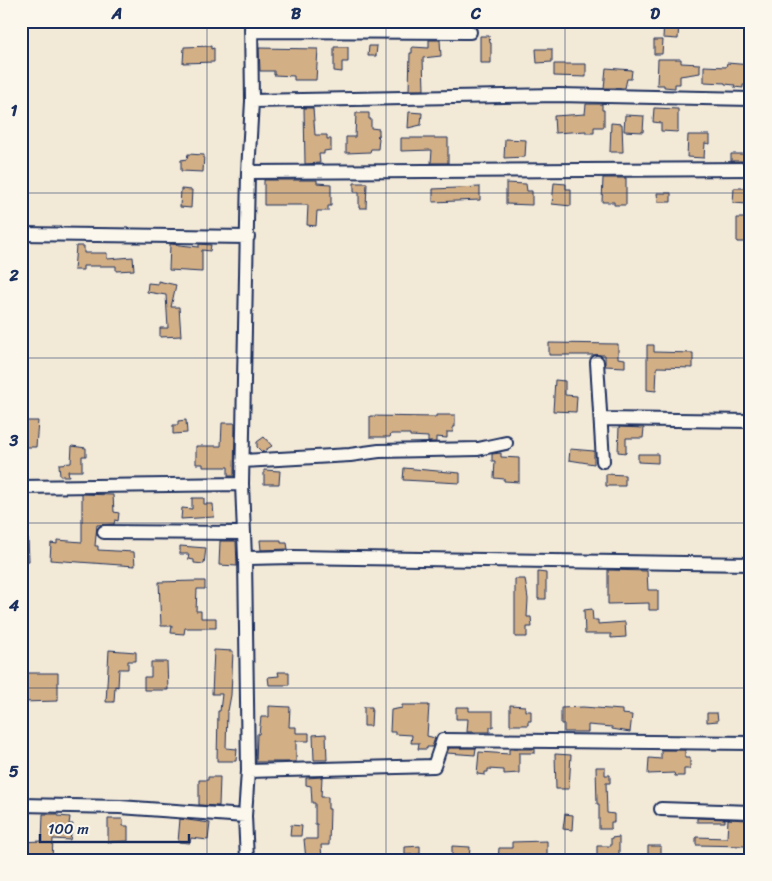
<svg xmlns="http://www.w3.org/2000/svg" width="772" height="881" font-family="Sriracha,sans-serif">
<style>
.building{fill:#d3af85;stroke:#1b2f5e}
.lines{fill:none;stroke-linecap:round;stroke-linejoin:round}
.minor-casing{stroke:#1b2f5e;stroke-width:16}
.minor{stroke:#fbf7ec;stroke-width:12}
.grid{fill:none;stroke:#1b2f5e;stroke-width:1;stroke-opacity:0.55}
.neatline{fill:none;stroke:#1b2f5e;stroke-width:2}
.grid-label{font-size:16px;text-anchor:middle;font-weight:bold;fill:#1b2f5e}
</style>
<rect width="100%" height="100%" fill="#f3e9d7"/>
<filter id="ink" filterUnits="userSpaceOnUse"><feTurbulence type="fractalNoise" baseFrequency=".02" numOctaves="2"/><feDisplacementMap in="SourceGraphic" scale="10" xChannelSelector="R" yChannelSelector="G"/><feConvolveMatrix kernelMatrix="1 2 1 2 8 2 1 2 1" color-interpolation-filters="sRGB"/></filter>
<g filter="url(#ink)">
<path class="building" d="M664,21L679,22L678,39L663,38Z
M480,36H489L490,43H491V63H480Z
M429,40H440L441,56L423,58L424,90H409L410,53H412V47L429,48Z
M654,40H663L662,54H654Z
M211,46V49L214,48V62L183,63L184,47Z
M369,46H377L376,56H368Z
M334,47H348V62H342V72L334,71Z
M259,48L318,49L316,80H294V76L274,75V71H260Z
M536,49H552V62L537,63Z
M658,59H681V63L700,64V73L680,76V84H675V88L664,87V85H657Z
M727,63L751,65V85H743V88L734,87L735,85L725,84V83L704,82V66L726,67Z
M554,64H586V77L554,76Z
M606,68L632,70L631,79H627L625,88H604Z
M586,104H602V110H604V127H594V133H586V131L555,133L554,116L585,114Z
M304,108H313L315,135H327V139H331V150L324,151V154H319L320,163L305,164Z
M654,108L678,109V132L661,131V123L653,122Z
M409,112L422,113L421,125L408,128Z
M356,113H369V119H371V128L379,129V135L377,136L379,138L378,149H371L370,152L346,153V137H355Z
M625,115L644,116L643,132L624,131Z
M611,123L622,124L623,152H610Z
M688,135H710V144L705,143L704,158L687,157Z
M401,138H448V163H431L432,150L401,151Z
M505,139L526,140L525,157L504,158Z
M188,154L204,155L203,172L181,171V160L187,159Z
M731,154H751V161H731Z
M603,178H626V205H614V202H602Z
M264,180H317V183L331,184V206H328V211H317L316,226L307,225L308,205H264Z
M354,183H367L366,208H359V192H354Z
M506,183L526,184L527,191H532V205L506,204Z
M554,183L566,184V189H571V206L552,204Z
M480,187V200L433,202V189Z
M734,188H748L747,204L733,203Z
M181,189L192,190L191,208L180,207Z
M657,193H671V202H658Z
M737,218H751V242H737Z
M170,244L199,247V244L211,245L210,251L202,250V272L169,270Z
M76,246H84V253H107V259L133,257L134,270L116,271V266H83V270H74Z
M158,281L176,285L171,307H179L181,336L160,337V328H168L166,295L147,292L148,283L158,284Z
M549,343L618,344V358L625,359V367L605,366V355H549Z
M647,345H654V352L693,353V368L657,367L656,391L647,390Z
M555,380L565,381V395L577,396L576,412L553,411Z
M436,415H455V427H453V432H447V438L436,437V442H428V437L410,436V434H391L390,437H370V416L436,417Z
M186,420L187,433L173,434V425H178V421Z
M21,421H38L36,447H21Z
M222,423H235L234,476H228V467H203V464H196V446H221Z
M619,427L644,428L643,438H626V453L618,452Z
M264,437L272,446L262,452L257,447V442Z
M72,446L86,448V456H82V471H68L69,476H60L59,464L71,463Z
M570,449L594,451V464L569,460Z
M501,453V457L519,458V482L504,481V479L494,478L495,461H492V454Z
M638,454H658V463L638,462Z
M404,468L460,473V483L403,480Z
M264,470L280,471L279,484H264Z
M606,474L625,475V486H606Z
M82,494L113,495L114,512L119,513L118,521L115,520L114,524L97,525L95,546H98V550L134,552L135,566L50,560L51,543L57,544V540L82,542Z
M192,498H204V504H213L214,517L181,519L182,508L192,509Z
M21,538H28L29,561L21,562Z
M260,540H281V543H287L288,549L261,550Z
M220,541H236L237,566L219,565Z
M180,546L206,548L204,564L194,563V560L188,559L189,554H180Z
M608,570L647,571L648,590H658V610H649V603L608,604Z
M538,572L546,573V599H538Z
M515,579H525L528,599L527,617H531L532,627H527V637H515Z
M195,581H205V589H197L196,611H201V618H216V628H185L184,634L171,633L172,626H161L159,582Z
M592,609L593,620H598V624L625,622L626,637L611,638V634H585L584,610Z
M109,650L136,652V661H128V669H119L118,687L115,686L114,702H106Z
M214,650L233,651L231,695L228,711H227L226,748L237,749L236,761H217L218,711H220L222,694H212Z
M151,662H167L168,690H144V677H151Z
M278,672H289V685H269L268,677L279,676Z
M21,673H58V701L21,702Z
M402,705H429L427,736L435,738L432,747H427V749H418L419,743H411L412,735L395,734V732H390L391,710L402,708Z
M510,705L525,706V711H531V721H528V725H510Z
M269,706L290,707L289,727H296V733H309V741H296V762H256L257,734H259L261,717H269Z
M364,707H372L371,726H364Z
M456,707H469V711H493V727H490V732H467L468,719H456Z
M583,707L622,710V714L632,715L630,732L612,729V727L588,725V732H564V724H561V708Z
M707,713H717L718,721L707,722Z
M326,734L327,760H314L313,735Z
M449,748H476L475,755L447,753Z
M509,749H535V753H519V773L504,774V770L488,769V772H485V775L477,774L479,752L509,754Z
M661,750H685V758H690V769H684V776H675L674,773L648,774L649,758L661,759Z
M555,754L571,755L569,789H556Z
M596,767H605V775H610V783H606L607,813L614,814V822H611V829H599V804H597Z
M208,777H220L219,806L199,805V780H208Z
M322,777L321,797H328V809H330L329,845H321L322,860H306L304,839H317V824H315V803H312L311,786L306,785V778Z
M43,814H58V816L70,817L69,824H73L70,840L53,839L52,860H21V842L42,841Z
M565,814L573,815L572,830L563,829Z
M697,818L725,819V822H697Z
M108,819H123V826H128V841L108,842Z
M180,819L210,823L208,840L191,838L190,843L178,842Z
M728,819L747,820L746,846L696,845V837L727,838Z
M291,825L302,826L301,836H290Z
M619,837V856H597V846H611V838Z
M547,841V857L506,858V860H498L499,848H512V842Z
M420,846V854L405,855V847Z
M452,846L470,847L469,860H452Z
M648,846H661V860H650V854H648Z"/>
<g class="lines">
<defs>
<path id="minor" d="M251,31L470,32
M252,101L558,95L751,99
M248,172L751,169
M21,234L248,237
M597,362L603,461
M602,419L751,421
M242,461L350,455L379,451L478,449L506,443
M21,487L242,484
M104,532L243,533
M245,558L293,557L751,564
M248,771L434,766L443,740L751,743
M21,805L120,807L245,816
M661,809L751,812
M247,860L245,816L248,771L245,558L242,484L248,172L252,101L251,21"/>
</defs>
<use href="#minor" class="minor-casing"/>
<use href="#minor" class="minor"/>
</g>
</g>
<path class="grid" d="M207,21V860M386,21V860M565,21V860M21,193H751M21,358H751M21,523H751M21,688H751"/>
<rect width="772" height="881" fill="none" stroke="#fbf7ec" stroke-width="55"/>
<path d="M40 834v8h149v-8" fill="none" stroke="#1b2f5e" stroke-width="2.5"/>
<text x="48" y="834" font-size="15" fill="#1b2f5e" stroke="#fbf7ec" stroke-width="4" paint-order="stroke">100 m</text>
<rect x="28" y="28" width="716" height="826" class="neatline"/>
<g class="grid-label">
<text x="117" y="19">A</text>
<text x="296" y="19">B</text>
<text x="476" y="19">C</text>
<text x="655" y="19">D</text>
<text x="14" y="116">1</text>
<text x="14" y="281">2</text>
<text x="14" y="446">3</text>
<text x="14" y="611">4</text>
<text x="14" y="777">5</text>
</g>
</svg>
